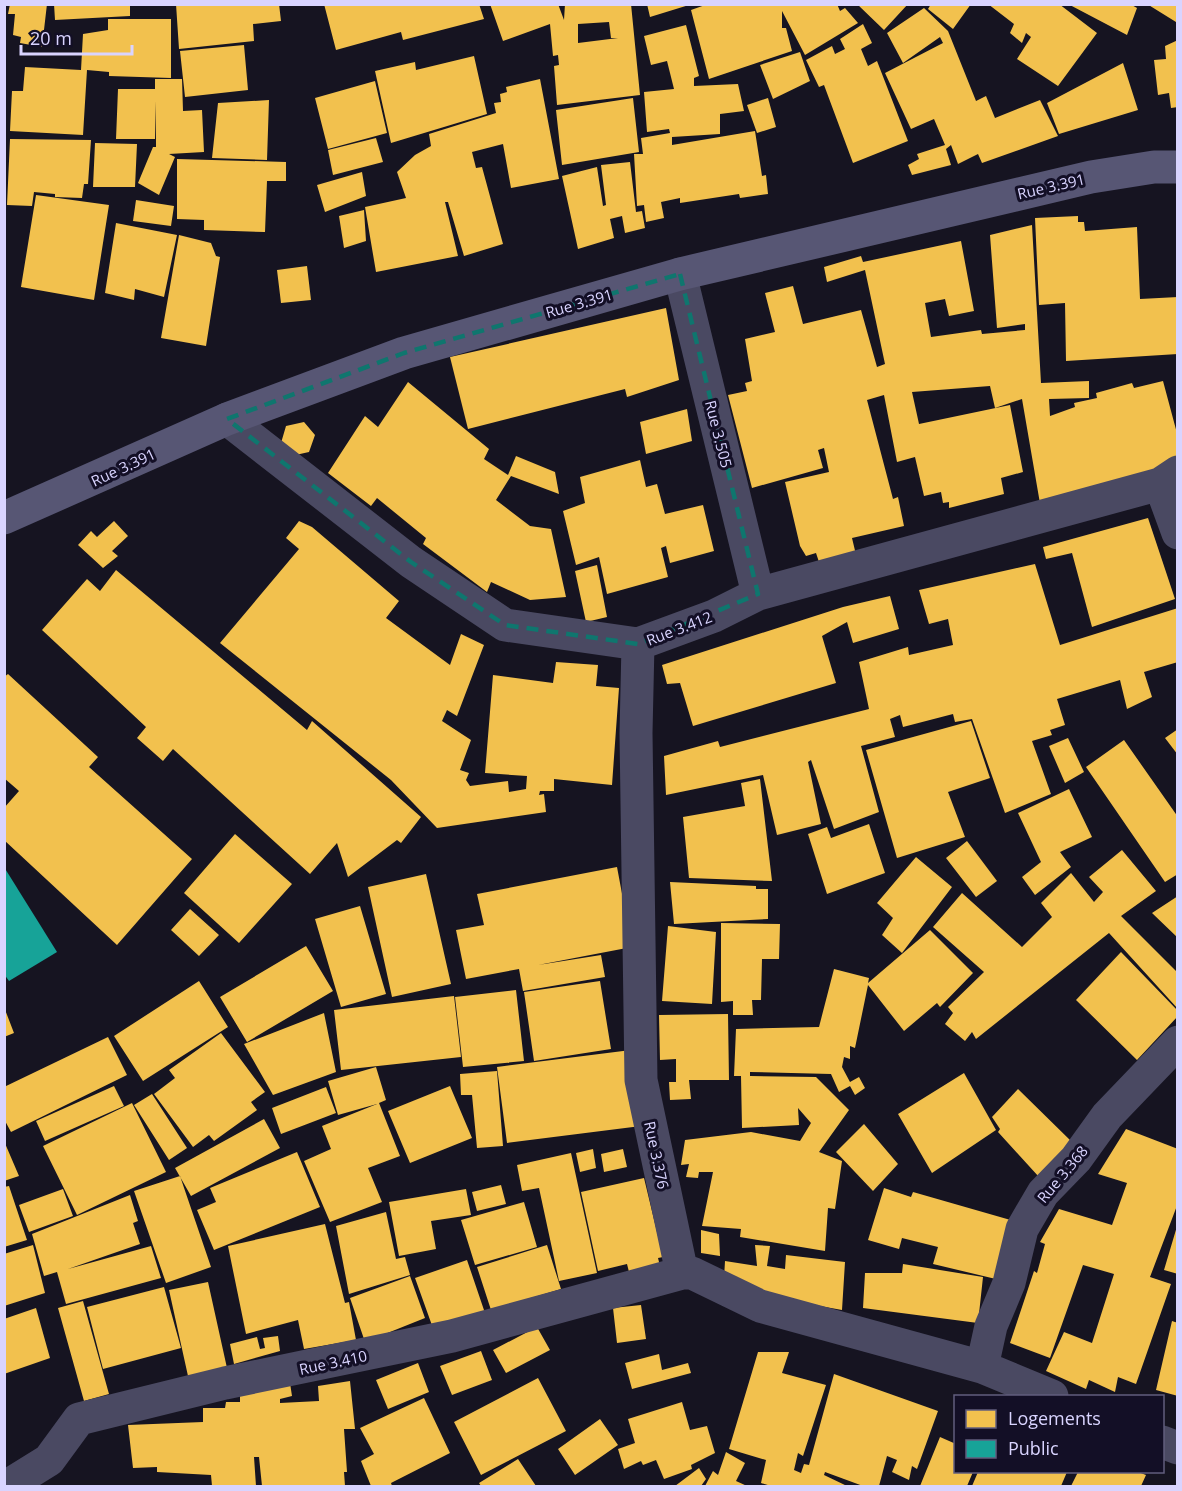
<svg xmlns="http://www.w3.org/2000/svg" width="1182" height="1491" font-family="'Open Sans',sans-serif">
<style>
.homes{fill:#f2c14e;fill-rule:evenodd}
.public{fill:#17a398}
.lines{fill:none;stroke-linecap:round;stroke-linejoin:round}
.minor{stroke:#4a4962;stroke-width:33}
.secondary{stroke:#575674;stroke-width:33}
.marked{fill:none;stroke:#0f766e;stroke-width:4.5;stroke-dasharray:12 8;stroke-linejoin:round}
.labels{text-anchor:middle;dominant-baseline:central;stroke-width:6;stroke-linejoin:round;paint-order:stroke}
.street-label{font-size:15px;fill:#d9d4ff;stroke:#130f26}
</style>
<rect width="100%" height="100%" fill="#161421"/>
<path class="homes" d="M10,4H47L42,47L20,43L21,37L13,35L15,14H8Z
M54,4H130V16L55,20Z
M176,4H279L281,21L253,24L254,41L179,49Z
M324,4H479L484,19L403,40L401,32L336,50Z
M490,4H558L564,20L565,4H631L640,95L557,105L554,66L559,65L558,55L553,56L550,24L503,41ZM609,22L611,38H618L578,43V24Z
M647,4H689V5L650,17Z
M708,4H837L840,11L845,8L858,23L805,55L782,11V28H786L792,51L709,79L691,10Z
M857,4H908L884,30Z
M931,4H971L953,29L928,9Z
M988,4H1059L1097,33L1058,86L1017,59L1031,37L1026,33L1022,43L1010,33L1014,24Z
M1068,4H1130L1137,8L1127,35Z
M1147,4H1178L1176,22Z
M924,8L948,31L976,101L986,96L995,118L1040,100L1058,136L982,163L978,154L958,164L951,145L946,149L951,165L912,175L908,165L919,159L917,154L945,145L934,119L911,129L885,73L943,43L940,37L903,63L887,33Z
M108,19H171V78L109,76V72L87,70L83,135L10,131L12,91H23L25,67L81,70L83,34L108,30Z
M863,24L872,43L861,49L868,66L877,61L908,141L853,163L824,85L819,87L806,60L832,46L835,54L845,49L840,39Z
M686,25L699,76L694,78V86L738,84L744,111L720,114V134L672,137V145L755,131L762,176L766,175L768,194L740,198L739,194L680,203V198L661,202L664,218L646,222L644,205L637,206L634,154H643L641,138L670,133L669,129L647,132L644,92L674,89L667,61L651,65L644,36Z
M1178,40V107L1171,108L1169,93L1158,95L1154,60L1166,59L1165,46Z
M244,45L248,90L185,97L180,51Z
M800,52L810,81L773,99L760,65Z
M474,56L487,114L391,143L375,71L415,62L416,70Z
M1123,63L1138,110L1059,134L1047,103Z
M155,79H182L183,111L202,110L204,152L169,154L175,157L159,195L138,183L153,147H156V101L155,139H116L118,89H155Z
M540,79L559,179L511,188L503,144L472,152L476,168L482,167L503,244L464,256L448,202H445L458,256L376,272L365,207L406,198L397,172L415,155L431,146L429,134L496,113L494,103L501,102L500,94L507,92L506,87Z
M375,81L387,133L328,149L315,98Z
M633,98L639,152L562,165L556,110Z
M768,98L776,127L757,133L747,105Z
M269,100L267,160L212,158L218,103Z
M376,138L383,162L333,175L328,150Z
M10,139L91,140L88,184H84L82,198L55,197V194L34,192L32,206L7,205Z
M95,143L137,144L135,187H93Z
M177,159L286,162V181H267L265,232L204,230V220L177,219Z
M630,162L636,212L642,211L645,228L625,233L622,216L610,219L614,238L578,249L562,176L597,167L603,206L606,205L601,165Z
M362,172L366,196L325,212L317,185Z
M36,195L109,205L94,300L21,287Z
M136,200L174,206L171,226L133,221Z
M364,210L366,241L344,248L339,216Z
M1078,216V222H1084L1085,231L1137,227L1140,299L1178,297V354L1066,361L1065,303L1039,305L1035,218Z
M116,223L177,235L164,297L135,289L134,300L105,293Z
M1032,225L1041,383L1089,381V398L1049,399L1050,416L1075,407L1074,403L1097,398L1096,393L1132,383L1134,388L1163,381L1178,437L1177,462L1042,515L1022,399L995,408L990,386L912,392L919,424L1010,405L1023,472L1001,478L1004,494L949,508V502L943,503L941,492L924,496L915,457L897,462L884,395L867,400L893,499L898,497L904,526L852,538L857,559L821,568L816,553L806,556L800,546L785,482L829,472L824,448L818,450L823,468L752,488L728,395L747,391L745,383L752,381L745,339L775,332L765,293L793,286L803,324L861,310L877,367L885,364L865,270L827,282L824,267L861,256L863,262L961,241L974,311L949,316L945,299L925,303L931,337L981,330L982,334L1025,330V324L997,328L990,235Z
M179,235L211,243L216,256L220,257L206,346L161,338Z
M307,266L311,300L281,303L277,270Z
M666,308L679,380L627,397L625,389L468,429L450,357Z
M408,382L489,449L484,459L508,475L516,456L555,472L559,494L511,476L496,500L530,526L551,529L566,597L530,600L491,582L487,592L423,544L426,538L377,498L371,506L328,473L365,416L378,427Z
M687,409L692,441L646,454L640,422Z
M304,422L315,435L309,452L291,456L281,443L286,426Z
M640,460L646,487L657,484L665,514L703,505L714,551L670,563L666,546L661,548L668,577L607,594L599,557L576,565L563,511L585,503L580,477Z
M1148,518L1175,599L1092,627L1072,553L1046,559L1043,547Z
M114,521L128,536L112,551L118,556L103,568L78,545L91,531L97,537Z
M299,521L312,527L399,601L386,618L450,665L461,634L484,645L457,716L447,710L442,721L471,740L460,770L469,773L466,780L470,786L508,781L509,792L526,789L527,776L485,773L493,675L553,683L556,662L598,665L596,686L619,688L612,785L554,779V791H540L539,795L544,794L546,812L437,828L391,780L220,643L299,549L286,538Z
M1035,564L1060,645L1178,608V662L1144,672L1152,697L1127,709L1120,680L1057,699L1065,725L1050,730L1052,735L1032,741L1051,794L1005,813L972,719L955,722L953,714L903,727L900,715L890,719L895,737L861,746L879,812L834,829L811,760L808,762L821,824L777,835L763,775L666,795L664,756L718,741L720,747L869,709L859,662L908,647L909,655L953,645L948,619L929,624L919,590Z
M597,565L607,617L586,622L575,571Z
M116,570L307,730L312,721L421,817L401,843L397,840L348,877L337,843L310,874L173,749L163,761L137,738L146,727L42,630L87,579L100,591Z
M890,596L899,629L853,643L847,622L822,636L836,683L693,726L680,683L667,684L662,665L843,607Z
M8,674L98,757L89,767L192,859L117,945L4,840V808L19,791L4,778V677Z
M971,721L990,778L948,792L965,837L897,858L866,750Z
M1178,729V755L1165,738Z
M1068,738L1084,772L1065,783L1049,746Z
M1124,740L1178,817V874L1165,882L1086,767Z
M760,779L772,881L689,878L683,817L745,806L741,783Z
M1069,789L1092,837L1060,852L1071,867L1035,895L1022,877L1041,862L1018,813Z
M869,824L885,873L827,894L808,834L827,827L831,838Z
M235,834L292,884L239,943L184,893Z
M967,841L997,881L976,897L946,858Z
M1122,850L1156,891L1121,916L1178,973V1009L1109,933L976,1039L972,1032L965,1041L945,1024L953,1013L948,1007L984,972L933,927L962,893L1022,947L1052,917L1041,903L1071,873L1094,902L1103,892L1089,877Z
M916,857L952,887L902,953L882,935L893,918L877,903Z
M617,867L632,947L538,965L601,955L605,977L523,991L519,969L466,979L456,930L484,925L477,894Z
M426,874L451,984L392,997L368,887Z
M670,882L756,886V889H768V919L674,924Z
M1178,896V938L1152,913Z
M360,906L386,994L341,1007L315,919Z
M190,909L219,935L199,956L171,930Z
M721,923L780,924L779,959H762L761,1000H752L753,1015H733V1001L721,1002Z
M668,926L716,932L712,1004L662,1001Z
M930,930L973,973L940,1007L937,1003L904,1031L868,985L855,1048L850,1046V1059L844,1057L842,1067L850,1082L859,1077L865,1088L855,1095L850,1086L839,1092L831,1074L750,1072V1076L816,1077L849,1110L819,1152L842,1161L835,1209L828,1208L825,1251L740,1237L741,1229L702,1226L713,1172H699L698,1178L686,1177L689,1164L681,1165L685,1140L751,1132L800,1141L811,1123L798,1108L799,1125L742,1128L741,1076H734L736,1029L819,1027L834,969L869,978L868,983Z
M306,946L333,991L247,1042L220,997Z
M1121,952L1178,1011V1016L1137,1060L1076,1000Z
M199,981L228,1027L143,1081L114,1036Z
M600,981L611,1049L534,1061L524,992Z
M516,990L524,1061L463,1067L455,997Z
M454,996L461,1057L341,1070L334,1010Z
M4,1007L14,1033L4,1037Z
M324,1013L336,1072L273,1095L244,1044Z
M728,1014L729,1080H689L691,1099L670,1100L669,1082H676V1059L660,1060L659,1015Z
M221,1033L265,1092L251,1102L257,1110L214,1141L209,1135L193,1147L154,1094L175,1078L169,1070Z
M108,1037L127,1075L11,1132L4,1119V1087Z
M631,1050L641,1126L507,1143L497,1067Z
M376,1067L386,1100L379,1103L400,1156L368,1168L382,1202L330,1222L304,1161L331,1149L322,1126L377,1104L338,1115L328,1081Z
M497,1071L503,1146L477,1148L472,1095H461L460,1074Z
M964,1073L996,1130L932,1173L898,1114Z
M114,1086L124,1106L45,1141L36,1121Z
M450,1086L472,1138L410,1163L388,1111Z
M326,1087L336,1113L281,1134L272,1108Z
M1018,1089L1073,1143L1039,1177L998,1132L1000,1129L992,1117Z
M152,1094L187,1148L169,1160L134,1105Z
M132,1103L166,1172L77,1215L43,1146Z
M264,1119L280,1148L191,1196L175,1168Z
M864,1124L898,1164L873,1191L836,1152Z
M1126,1129L1178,1149V1203L1150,1277L1171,1284L1136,1384L1118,1377L1115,1392L1089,1380L1086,1389L1046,1371L1064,1332L1092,1343L1114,1274L1083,1265L1050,1358L1010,1343L1034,1271L1037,1273L1045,1244L1040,1242L1059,1209L1112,1225L1127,1183L1098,1174Z
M4,1141L19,1176L4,1181Z
M593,1149L596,1168L580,1172L576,1153Z
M623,1149L627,1167L604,1172L601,1154Z
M297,1152L320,1207L214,1250L197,1210L216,1202L210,1188Z
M571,1153L597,1273L559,1281L539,1188L522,1191L517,1165Z
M180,1176L211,1267L166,1283L134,1191Z
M644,1178L663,1257L658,1258L660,1266L629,1272L627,1264L598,1271L581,1192Z
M501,1185L506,1204L477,1211L472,1192Z
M9,1186L27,1240L4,1247V1187Z
M884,1188L911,1197L913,1192L1014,1221L1000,1280L933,1264L938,1247L902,1238L899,1249L868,1240Z
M63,1189L73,1216L29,1232L19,1205Z
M466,1189L471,1215L431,1221L436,1249L399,1256L389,1202Z
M130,1195L138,1221L133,1223L140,1244L68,1269L151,1246L161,1278L66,1304L57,1272L44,1276L32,1234Z
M524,1202L537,1247L475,1265L461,1220Z
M386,1212L396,1259L405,1257L410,1275L349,1294L336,1226Z
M1178,1223V1274L1164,1270Z
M325,1224L345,1303L349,1302L356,1340L304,1349L298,1320L246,1334L228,1246Z
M701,1230L719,1234L720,1256L701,1253Z
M33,1245L45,1293L4,1306V1254Z
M547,1245L561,1289L491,1310L477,1267Z
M755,1245L770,1246L767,1266L785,1269L786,1255L845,1262L842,1310L742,1292L724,1279L725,1261L757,1266Z
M467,1260L485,1313L434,1331L415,1278Z
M903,1264L983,1277L978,1323L863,1308L865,1273H902Z
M410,1276L425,1318L365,1342L350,1298Z
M208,1282L227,1368L188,1376L169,1290Z
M164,1287L181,1348L103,1369L87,1307Z
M83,1301L109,1394L84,1401L58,1308Z
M641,1305L646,1339L617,1343L613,1308Z
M36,1308L50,1358L4,1374V1319Z
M1172,1321L1178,1323V1396L1156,1390Z
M537,1327L550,1350L506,1373L493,1350Z
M278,1336L280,1351L234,1364L230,1344L257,1337L260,1349L265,1348L263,1338Z
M481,1351L492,1380L452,1395L440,1366Z
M758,1352H789L782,1373L826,1385L803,1456L798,1453L794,1470L801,1473L804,1464L809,1465L834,1374L938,1411L917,1469L912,1466L909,1480L892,1472L897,1460L887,1456L879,1486H863L825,1472L824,1475L847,1486H771L761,1483L766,1460L729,1449Z
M659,1354L662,1370L688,1363L691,1373L632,1389L625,1363Z
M418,1363L429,1392L388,1409L376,1380Z
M538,1378L566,1431L481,1475L454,1422Z
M350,1381L355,1429H344L347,1472H344L345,1486H262L259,1457H254L256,1486H212L211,1475L157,1472V1467L133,1468L128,1425L203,1422V1408H225L226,1402H240V1391L290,1383L292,1396L280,1399V1403L319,1401L318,1386Z
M424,1398L450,1453L391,1483L392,1486H371L361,1461L374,1454L360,1428Z
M682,1402L690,1430L707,1426L715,1453L691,1465L692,1469L664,1479L656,1460L643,1465L641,1461L624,1469L618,1449L635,1443L628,1419Z
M600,1419L618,1445L575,1475L558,1449Z
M940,1437L956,1444V1472H973L967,1486H920Z
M726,1452L745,1463L736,1481L747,1486H705L713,1471L718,1475Z
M518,1459L536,1486H481L479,1483Z
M699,1468L706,1479L701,1486H675Z
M978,1472H1067L1061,1486H972Z
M1078,1472H1138L1146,1475L1141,1486H1071Z"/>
<path class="public" d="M4,867L57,952L9,981L4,974Z"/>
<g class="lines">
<path class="minor" d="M680,274L758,594
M227,419L411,562L505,625L638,644L714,616L758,594L1160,484L1178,472
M1160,484L1178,533
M638,644L636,733L641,1080L682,1273
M982,1367L991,1326L1009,1283L1022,1229L1043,1193L1076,1159L1107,1116L1178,1042
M1162,1442L1178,1448
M7,1486L49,1460L79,1419L225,1383L452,1336L682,1273H692L760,1306L982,1367L1052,1396"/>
<path class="secondary" d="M4,518L227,419L404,353L680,274L1091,177L1154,167H1178"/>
</g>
<path class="marked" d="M680,274L758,594L638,644L505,625L411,562L227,419L404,353Z"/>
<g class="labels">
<g class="street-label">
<text transform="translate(1051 186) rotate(-13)">Rue 3.391</text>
<text transform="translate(579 303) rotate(-16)">Rue 3.391</text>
<text transform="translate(719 434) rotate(76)">Rue 3.505</text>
<text transform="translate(123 467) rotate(-25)">Rue 3.391</text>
<text transform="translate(679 628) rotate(-21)">Rue 3.412</text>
<text transform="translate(657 1155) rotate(78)">Rue 3.376</text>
<text transform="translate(1062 1174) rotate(-50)">Rue 3.368</text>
<text transform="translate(333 1362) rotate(-12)">Rue 3.410</text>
</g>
</g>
<rect width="1182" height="1491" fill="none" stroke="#d9d4ff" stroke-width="12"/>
<rect x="954" y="1395" width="210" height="78" fill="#130f26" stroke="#625e7d" stroke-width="1.5"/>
<rect x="966" y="1410" width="30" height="18" fill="#f2c14e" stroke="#625e7d" stroke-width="1.5"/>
<text x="1008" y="1425" font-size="18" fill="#d9d4ff">Logements</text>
<rect x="966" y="1440" width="30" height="18" fill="#17a398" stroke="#625e7d" stroke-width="1.5"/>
<text x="1008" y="1455" font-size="18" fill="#d9d4ff">Public</text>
<path d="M21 45v9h111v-9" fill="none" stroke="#d9d4ff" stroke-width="3"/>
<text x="30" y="45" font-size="18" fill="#d9d4ff" stroke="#130f26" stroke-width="4.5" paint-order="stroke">20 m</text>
</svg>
